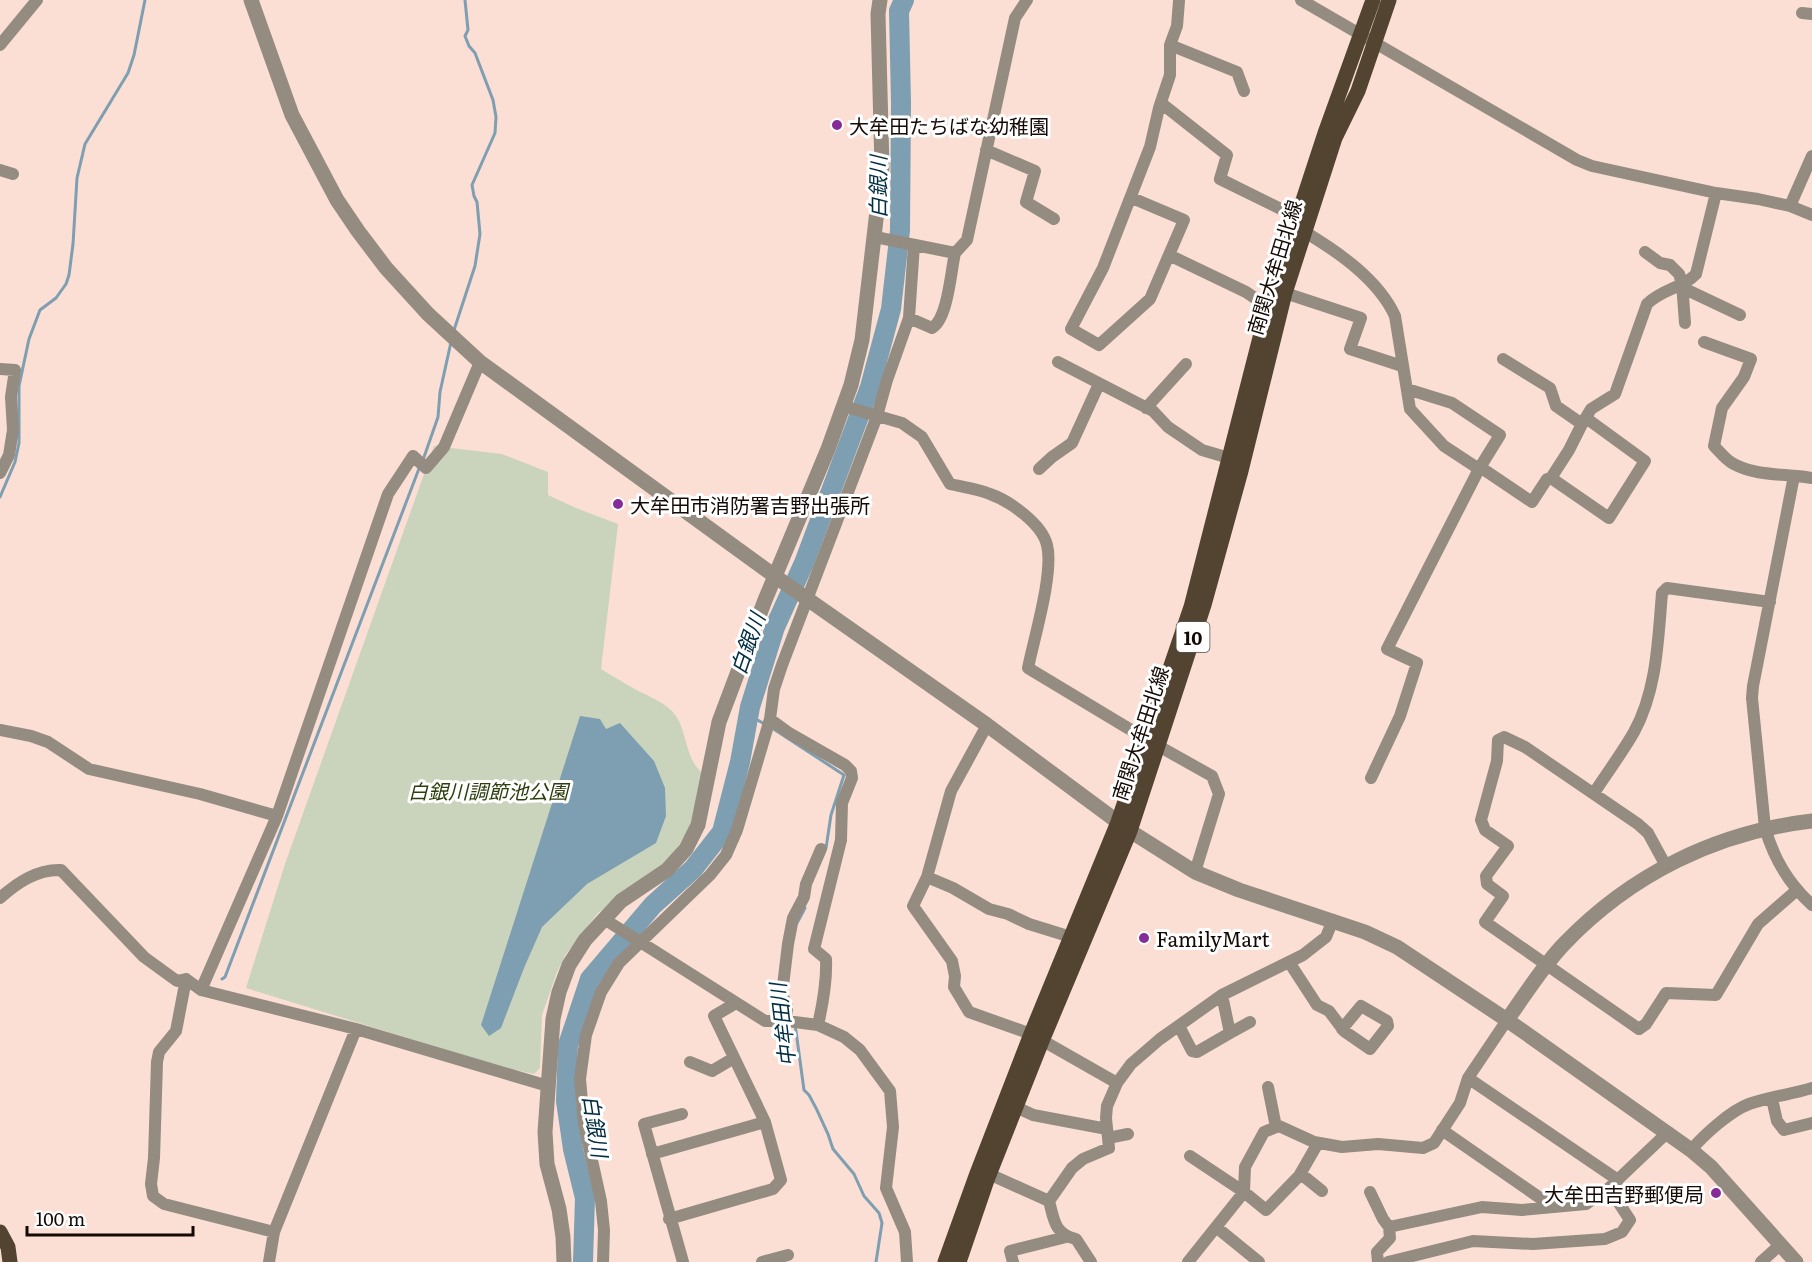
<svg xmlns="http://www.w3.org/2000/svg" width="1812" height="1262" font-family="Literata,'Noto Sans JP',serif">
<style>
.green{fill:#cad4bc}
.water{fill:#7e9eb1}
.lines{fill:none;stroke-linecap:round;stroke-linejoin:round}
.stream{stroke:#7e9eb1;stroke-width:3}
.river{stroke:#7e9eb1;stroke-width:20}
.minor{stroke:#948c81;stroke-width:12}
.tertiary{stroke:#948c81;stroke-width:15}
.primary{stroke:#524430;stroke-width:15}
.poi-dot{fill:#852c98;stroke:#fff;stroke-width:2}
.labels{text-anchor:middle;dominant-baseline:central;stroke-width:6;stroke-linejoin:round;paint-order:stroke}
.shield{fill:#fff;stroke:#5a5350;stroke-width:1.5}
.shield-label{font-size:18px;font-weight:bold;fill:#140905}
.poi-label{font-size:20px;fill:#140905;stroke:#fff;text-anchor:start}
.street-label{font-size:20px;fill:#140905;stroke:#fff}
.park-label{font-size:20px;font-style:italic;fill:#2d3e0d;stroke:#fff}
.water-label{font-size:21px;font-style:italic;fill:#002e43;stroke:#fff}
</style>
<rect width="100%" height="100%" fill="#fbdfd4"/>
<path class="green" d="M434,446L502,454L548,472V495L576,508L618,524L601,669C611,675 622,682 633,688C647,696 666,702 676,716C688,734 685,761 704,774L689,829L673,855L659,870L598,913L566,954L557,972L542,1015L540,1068L534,1074L498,1066L246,988L285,864Z"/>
<path class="water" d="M580,716L600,719L606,729L620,723L654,761L665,788L666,816L656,843L587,884L542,927L524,968L501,1028L489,1036L481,1025Z"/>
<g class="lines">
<path class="stream" d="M454,330L475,266L480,234L477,202L474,196L472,185L495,133L496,117L493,100L475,53L469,46L465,36L468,30L465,0
M423,460L438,417L440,392L451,342
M0,497L15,462L19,443V386L29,339L40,310L56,298L66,284L69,275L73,244L77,178L85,144L128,73L134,55L145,0
M749,715L766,725
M772,728L844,775L831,815L826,848
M797,923L805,908
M222,979L225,977L420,466
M795,1024L804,1090L809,1095L817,1110L828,1134L833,1149L854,1174L864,1196L879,1213L882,1223L876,1262"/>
<path class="river" d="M583,1262L585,1198L573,1149L566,1101L568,1045L590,979L653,905L693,869L722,832L740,762L750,707L775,627L804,563L870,387L891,309L900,230L901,103L899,11L904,0"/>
<path class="minor" d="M1301,0L1577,160L1592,166L1716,193L1758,199L1790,206L1812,215
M1802,13L1812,14
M0,45L37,0
M1170,45L1237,72L1244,91
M1161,103L1227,155L1220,179L1297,217
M986,150L1035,171L1026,202L1054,219
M0,170L13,174
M1132,198L1184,220L1150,299L1099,345L1071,329L1103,268L1150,147L1159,108L1170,75V45L1177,26L1179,1
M1790,206L1812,156
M1305,232C1338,252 1378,279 1395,316L1410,409L1444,446L1479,469
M875,237L955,253L967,240L1015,18L1027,0
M1645,252L1660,263L1670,265L1679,274L1682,283L1685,323
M1169,255L1246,292L1268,307
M1683,288L1740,315
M1285,293L1361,318L1350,349L1402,366
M909,318L932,328C948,319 951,270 955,253
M1704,342L1751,359L1744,377L1722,408L1714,446C1720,452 1725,459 1732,463C1756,477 1785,473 1812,478
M1503,359L1550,388L1556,406L1582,424L1591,409L1615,394L1647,304C1662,289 1683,288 1696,274L1716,193
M1058,362L1153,411L1168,427L1202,450L1229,458
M0,369L15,370L11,397L13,430L9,455L0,473
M843,406L902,423L922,437L950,484C963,487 978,489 990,494C1010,501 1042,524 1047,545C1054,573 1034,638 1028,668L1146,739L1212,776L1219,794L1195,872
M1146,408L1186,364
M1582,424L1569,450L1551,478L1609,518L1645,461L1586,418
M1480,467L1532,502L1547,479L1551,478
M1039,469L1052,457L1072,443L1099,384
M1794,476L1753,686L1752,698L1765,828C1774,859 1788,883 1812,905
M770,719L789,733L845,765L851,771L852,778L842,803L841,840L814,949L826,959C827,981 823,1003 818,1025
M987,725L951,791L927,877L913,906L952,961L955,976L954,987L969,1012L1031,1034L1117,1083
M0,730L31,736L48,742L89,769L200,794L277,816L201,990
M1371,778L1400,716L1417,663L1387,649L1479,469L1500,435L1452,403L1407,389
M1594,793C1607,773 1622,753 1634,732C1657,690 1658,640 1662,593L1667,588L1770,602
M277,816L388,494L413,456L426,468L444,447L480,362
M1666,866L1648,833L1638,824L1525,747L1504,737L1498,740L1497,761L1481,820L1485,830L1508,846L1486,876L1487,884L1503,896L1485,922L1639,1029L1646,1024L1666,993L1716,995L1758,924L1797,890
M927,877L953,888L989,909L1008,914L1029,924L1071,937
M0,898C17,883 37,869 61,870L144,957L177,981L186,979L201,990L356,1029L548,1086
M604,919L765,1021H787L818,1025L844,1037L860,1050L890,1091L893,1127L886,1188L905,1232L907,1262
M1289,962L1317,1005L1329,1011L1344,1031L1370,1049L1388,1026L1387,1021L1361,1006L1342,1029
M186,979L176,1031L159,1052L157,1062L154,1158L151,1184L153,1196L164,1204L274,1232
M787,1021V1006L782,994L788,944L793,918L804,897L806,884L821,849
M1179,1026L1192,1051L1197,1052L1230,1033L1222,995
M1230,1033L1250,1022
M690,1062L712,1071L734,1058
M1468,1078L1618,1180
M1268,1087L1276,1127
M1772,1099L1777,1121L1784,1130L1812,1123
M1016,1107L1033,1115L1107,1129
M682,1114L644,1124L683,1262
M1442,1130L1553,1207
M1108,1138L1128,1134
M1691,1150C1704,1135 1730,1111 1749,1104C1769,1097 1792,1094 1812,1088
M652,1154L765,1122
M1190,1156L1244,1192L1266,1210L1299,1176L1318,1143
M989,1174L1049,1201
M1301,1174L1322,1191
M1370,1192L1383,1219L1389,1227
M669,1219L773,1189L781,1180L765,1122L714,1016L736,1003
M1216,1227L1259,1262
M269,1262L274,1232L356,1029
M603,1262L604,1230L601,1201L584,1124L580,1079L586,1035L601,992L619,963L710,875L726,855L737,830L770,719L774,689L782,665L877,416L887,380L909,318L914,245
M762,1262L788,1255
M1013,1262L1010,1251L1066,1237
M1091,1262L1076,1239C1054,1234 1054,1219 1049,1201L1072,1168L1083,1159L1109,1148L1106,1118L1107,1106L1117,1083L1131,1064L1160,1039L1222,995L1303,955L1326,937L1333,920
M1188,1262L1244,1192L1245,1167L1264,1132L1279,1126L1314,1142L1342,1147L1378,1144L1423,1148L1434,1143L1460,1103L1468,1078L1507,1020
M1378,1262L1377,1252L1390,1238L1389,1227L1482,1207L1522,1210L1586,1204L1609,1188
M1388,1262L1473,1241L1533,1244L1605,1239L1622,1232L1630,1220L1609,1188L1668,1132
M1761,1262L1780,1245"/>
<path class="tertiary" d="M251,0L292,115L337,200L358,231L386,268L428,314L480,362L776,577L987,725L1130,831L1195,872L1239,890L1365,932L1397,947L1507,1020L1691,1150L1711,1167L1796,1262
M1507,1020C1525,995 1542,967 1564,944C1631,874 1717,832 1812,821
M564,1262L563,1237L559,1209L547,1164L545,1132L553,1019L559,992L569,965L585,940L621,901L667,870L686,849L698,825L719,722L765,600L828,449L851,385L862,340L882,168L878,14L880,0"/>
<path class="primary" d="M0,1232L8,1247L10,1262
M945,1262L976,1176L1031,1034L1118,822L1146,739L1191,607L1267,310L1325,133L1373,0
M959,1262L987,1180L1042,1041L1130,831L1204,605L1241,471L1285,293L1335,138L1358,91L1389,0"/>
</g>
<g class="poi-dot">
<circle cx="837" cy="125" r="6"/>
<circle cx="618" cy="504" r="6"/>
<circle cx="1144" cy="938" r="6"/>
<circle cx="1716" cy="1193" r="6"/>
</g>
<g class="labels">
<rect class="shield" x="1176.5" y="622" width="33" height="30" rx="4.5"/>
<g class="shield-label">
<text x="1193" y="637">10</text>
</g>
<g class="poi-label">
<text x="849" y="125">大牟田たちばな幼稚園</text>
<text x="630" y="504">大牟田市消防署吉野出張所</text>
<text x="1156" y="938">FamilyMart</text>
<text x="1704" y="1193" text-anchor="end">大牟田吉野郵便局</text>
</g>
<g class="street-label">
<text transform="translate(1273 267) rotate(-73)">南関大牟田北線</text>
<text transform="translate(1139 733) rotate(-72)">南関大牟田北線</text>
</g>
<g class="park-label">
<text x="488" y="790">白銀川調節池公園</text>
</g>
<g class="water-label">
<text transform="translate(876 187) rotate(-90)">白銀川</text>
<text transform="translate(746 643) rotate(-71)">白銀川</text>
<text transform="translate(781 1025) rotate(-97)">中牟田川</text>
<text transform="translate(597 1126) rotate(81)">白銀川</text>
</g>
</g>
<path d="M27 1226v9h166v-9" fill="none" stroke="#140905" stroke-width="3"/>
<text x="36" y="1226" font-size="18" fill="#140905" stroke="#ffffff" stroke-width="4.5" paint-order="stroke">100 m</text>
</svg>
